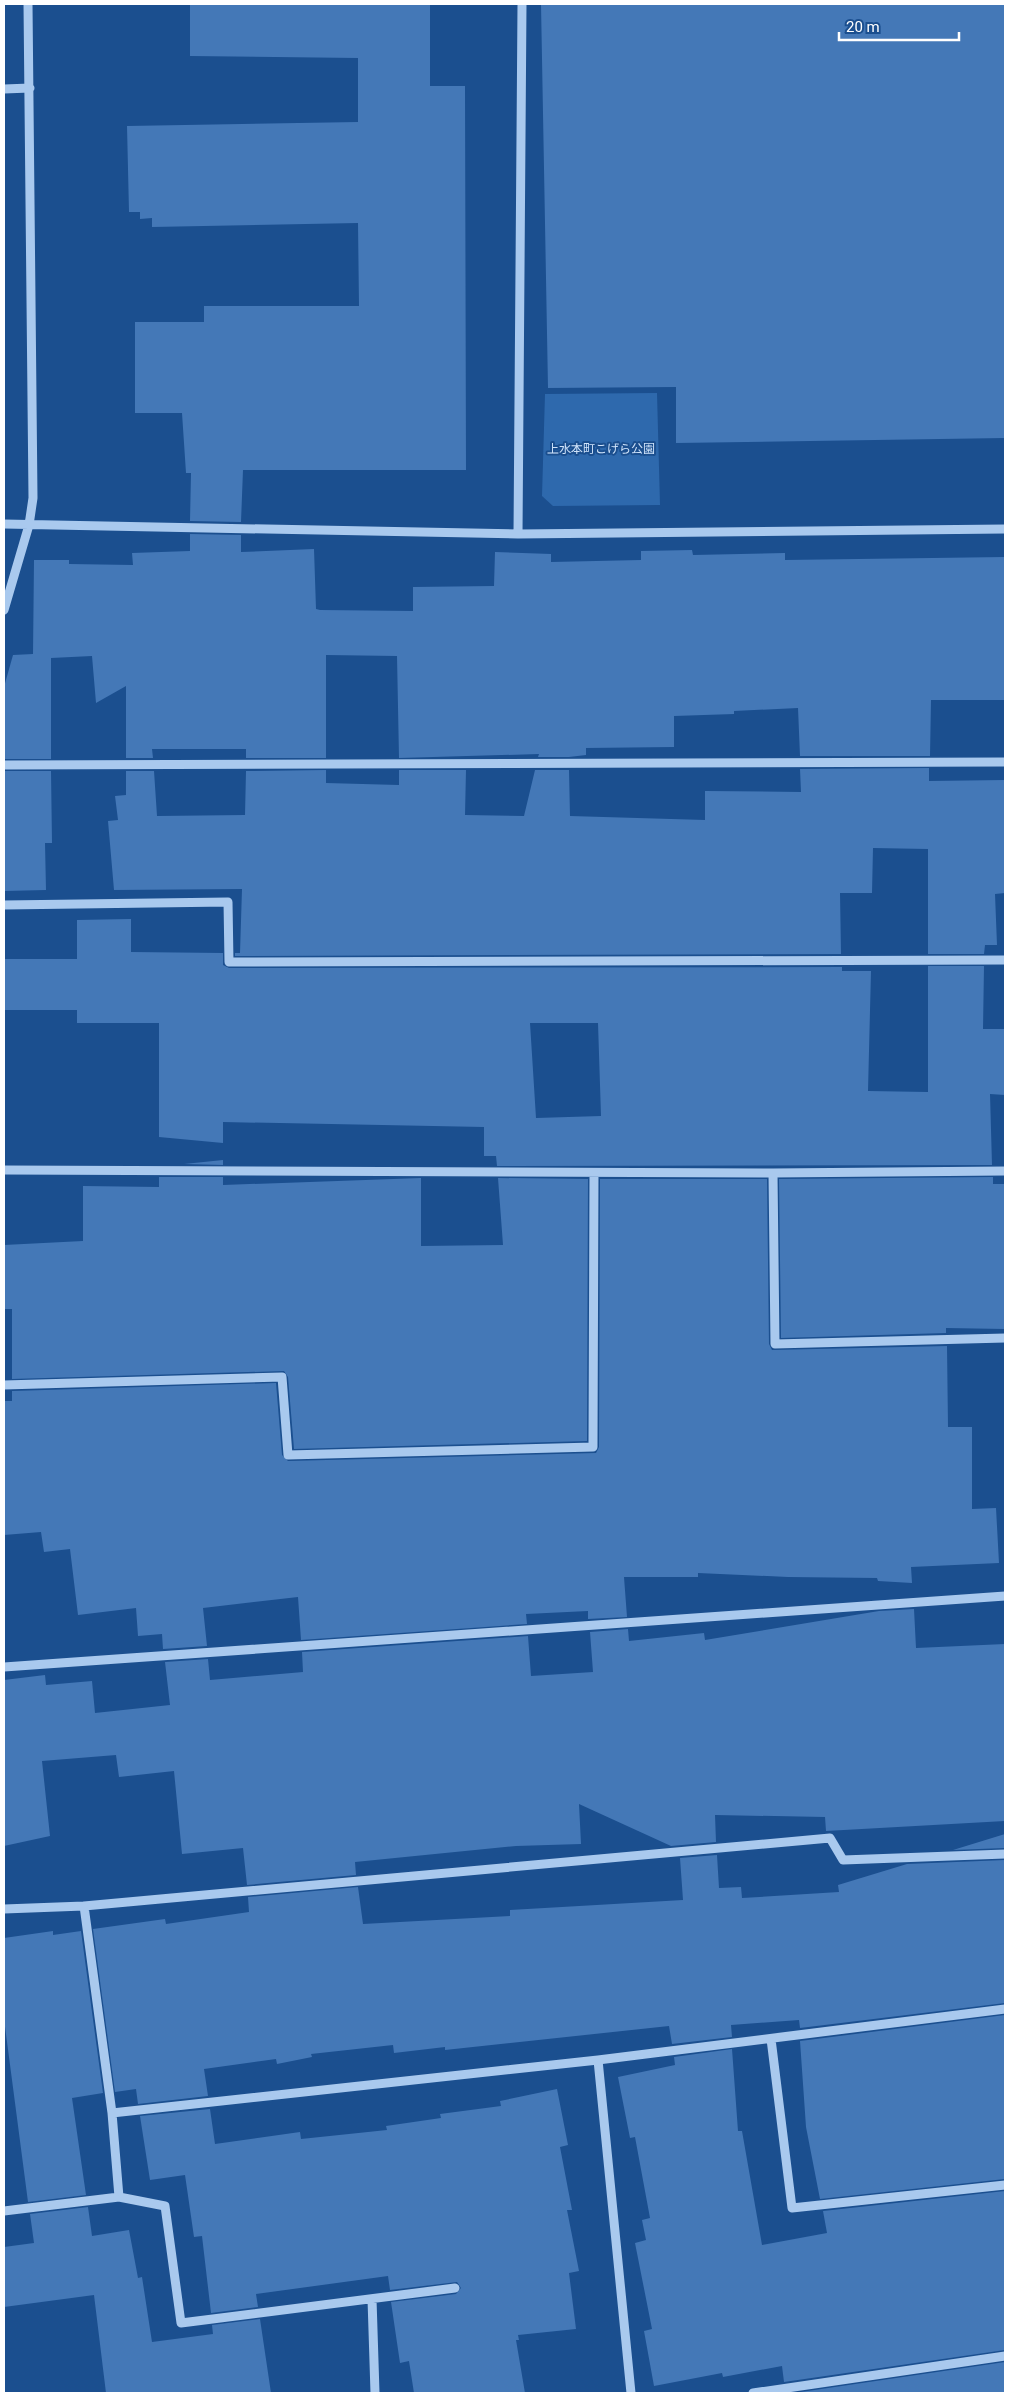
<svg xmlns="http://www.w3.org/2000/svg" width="1009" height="2397" font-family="Roboto,'Noto Sans JP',sans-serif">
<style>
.green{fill:#2e69ad}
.building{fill:#4478b7;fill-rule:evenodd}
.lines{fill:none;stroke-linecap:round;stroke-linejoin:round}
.minor{stroke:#a9c9ee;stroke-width:9}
.labels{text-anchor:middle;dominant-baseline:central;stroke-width:4;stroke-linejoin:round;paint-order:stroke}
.park-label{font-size:12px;fill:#cfe3fa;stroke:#1b4f8f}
</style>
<rect width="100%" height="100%" fill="#1b4f8f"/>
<path class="green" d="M657,393L660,505L553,506L542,496L545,394Z"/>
<path class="building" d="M190,4H430V86H465L466,470H243L241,522L190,521L191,473H186L182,413H135V322H204V306H359L358,223L152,227V218L140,219V212H129L127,126L358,122V58L190,56Z
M541,4H1005V438L676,443V387L548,388Z
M190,534L241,535V552L314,549L316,609L320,610L413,611V587L494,586L495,552L551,554V562L641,560V551L692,550L693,555L785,553V560L1005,557V700H931L930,756H800L798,708L734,711V714L674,716V747L586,748V755L569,757H538L539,754L399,758L397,656L326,655V758H246V749H152L153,758H126V686L96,703L92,656L51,658V759H4V687L13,655L33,654L34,560H69V564L133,565L132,553L190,551Z
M929,768V781L1005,780V893L995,894L997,945H985L984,954H928V849L873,848L872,893H840L841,954L235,956V953H240L242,889L114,890L108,821L118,820L115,796L126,795V771H154L157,816L245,815L246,771L326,770V783L399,785V770H466L465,815L524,816L535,770H569L570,816L705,820V791L801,792L800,769Z
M4,771H51L52,843H45L46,890L4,891Z
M131,919V952L223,953V965L229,968L842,967V971H871L868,1091L928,1092V966H984L983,1029H1005V1095L990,1094L992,1165L497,1166L496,1156H484V1127L223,1122V1143L159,1137V1023H77V1010H4V959H77V920ZM530,1023H598L601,1116L536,1118Z
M223,1160V1165L184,1164Z
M159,1177H223V1185L421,1178V1246L503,1245L498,1178L588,1179L587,1441L294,1449L288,1377L284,1371L12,1379V1309H4V1245L83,1241V1186L159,1187Z
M993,1177V1184H1005V1329L946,1328V1333L781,1338L779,1179Z
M600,1179H767L769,1344L772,1350L947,1346L948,1427H972V1509L996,1508L999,1563L911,1567L912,1583L878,1581L877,1578L788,1577L698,1573V1577H624L627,1617L588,1619V1611L526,1614L527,1624L301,1640L298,1597L203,1608L207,1646L163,1649L162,1634L138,1636L136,1608L78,1615L70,1549L44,1552L41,1532L4,1535V1401H12V1391L276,1383L282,1455L288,1461L596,1453L599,1447Z
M914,1609L916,1648L1005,1644V1821L826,1831L825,1817L715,1815L716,1842L671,1846L579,1804L581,1844L516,1846L355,1862L356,1875L247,1885L243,1848L182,1854L174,1771L119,1777L116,1755L42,1761L50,1836L4,1846V1680L45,1675L46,1685L92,1681L95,1713L170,1705L165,1662L208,1659L210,1680L303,1672L302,1652L528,1636L531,1676L593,1672L590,1632L628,1629L629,1641L704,1633L705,1640L879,1611Z
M1005,1834V1848L953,1850Z
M717,1855L719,1888L741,1887L742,1898L839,1892L838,1885L907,1864L1005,1860V2003L800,2028L799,2020L731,2025L732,2037L672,2044L669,2026L445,2050V2047L394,2053L393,2045L311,2054L312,2057L277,2064L276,2059L204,2069L208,2096L138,2104L136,2089L115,2092L93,1929L165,1919L166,1924L249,1912L248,1897L358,1887L363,1924L510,1916V1910L683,1900L680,1858Z
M53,1931V1935L81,1931L103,2093L72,2098L86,2195L28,2202L4,2019V1938Z
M1005,2015V2179L820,2199L806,2127L800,2041Z
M732,2049L738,2131H742L762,2245L827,2233L823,2211L1005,2191V2350L784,2382L782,2366L723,2377L722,2373L654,2386L644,2331L652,2329L635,2243L646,2240L642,2220L650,2218L635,2137L630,2138L618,2077L675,2065L674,2057Z
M557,2089L568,2145L560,2147L572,2210H567L579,2271L569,2273L576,2329L518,2335L519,2340H516L525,2393H414L409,2361L400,2363L391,2302L456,2294L461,2288L457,2282L390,2290L388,2276L256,2294L258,2307L211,2313L202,2236L194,2237L185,2175L150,2180L140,2116L210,2109L215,2144L300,2132L301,2139L387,2130L386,2126L441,2118L440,2114L501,2106L500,2101Z
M88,2207L92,2236L129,2230L138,2278L142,2277L152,2342L213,2334L212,2325L260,2319L271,2393H106L94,2295L4,2307V2247L34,2243L30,2214Z
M1005,2362V2393H794Z"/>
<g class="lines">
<path class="minor" d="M4,89L30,88
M4,524L518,534L1005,529
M518,534L522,4
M4,610L29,525L33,498L28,4
M4,765L1005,762
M4,905L228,902L229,962L1005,960
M4,1170L773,1173L1005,1171
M773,1173L775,1344L1005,1338
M4,1385L282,1377L288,1455L593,1447L594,1173
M4,1667L1005,1596
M4,1909L84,1906L830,1838L843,1860L1005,1854
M771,2039L792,2208L1005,2185
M598,2060L631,2393
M112,2113L598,2060L1005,2009
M119,2197L165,2206L181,2323L455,2288
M4,2211L119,2197L112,2113L84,1906
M372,2299L375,2393
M753,2393L1005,2356"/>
</g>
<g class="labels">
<g class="park-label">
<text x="601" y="449">上水本町こげら公園</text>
</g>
</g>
<rect width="1009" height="2397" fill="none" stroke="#ffffff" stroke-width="10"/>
<path d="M839 32v8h120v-8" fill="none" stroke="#ffffff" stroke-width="2.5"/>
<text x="846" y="32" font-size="15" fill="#ffffff" stroke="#1b4f8f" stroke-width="4" paint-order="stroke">20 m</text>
</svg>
